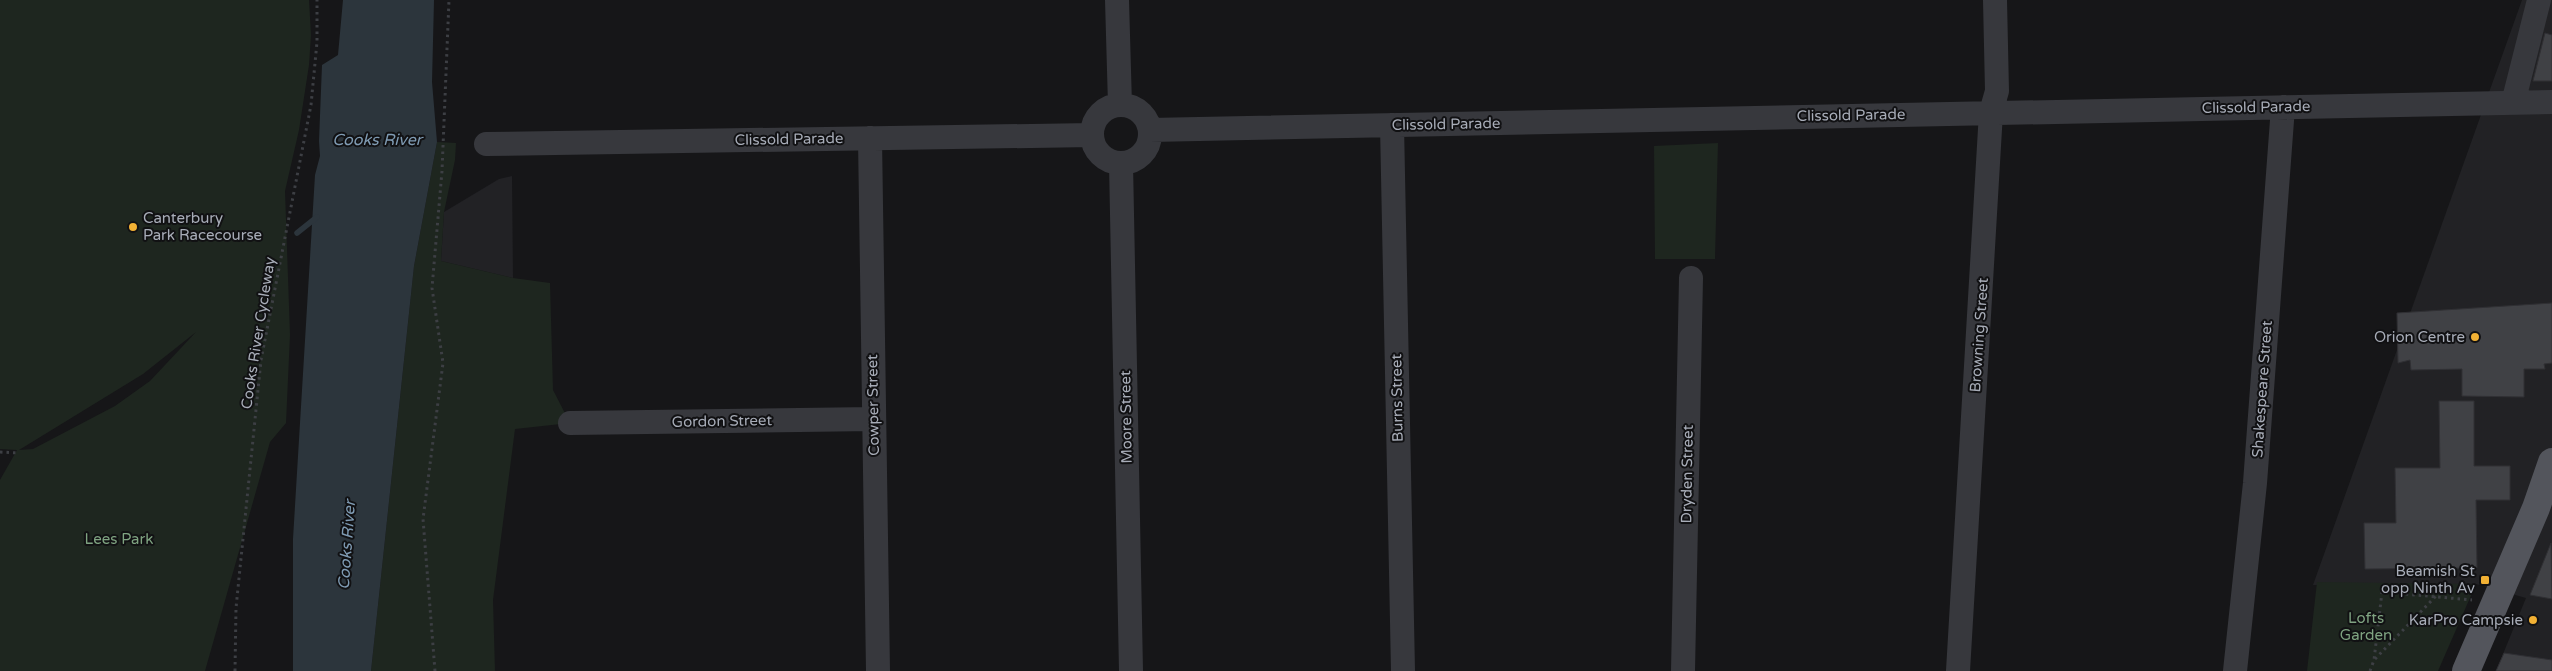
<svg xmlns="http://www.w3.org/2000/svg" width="2552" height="671" font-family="'Varela Round',sans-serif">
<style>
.built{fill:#222225}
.green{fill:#1e261f;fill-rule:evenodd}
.water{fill:#2c353c}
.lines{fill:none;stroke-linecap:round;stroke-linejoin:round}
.stream{stroke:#2c353c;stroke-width:5.5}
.building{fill:#404145;stroke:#303034}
.path{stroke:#3d3f44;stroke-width:3;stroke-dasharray:2.5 4;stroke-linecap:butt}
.minor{stroke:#37383d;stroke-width:24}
.major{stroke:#53555c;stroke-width:28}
.poi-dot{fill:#f2b134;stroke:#111113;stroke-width:2}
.labels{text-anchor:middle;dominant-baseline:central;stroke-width:4;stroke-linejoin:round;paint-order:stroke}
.street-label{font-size:15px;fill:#a8adb8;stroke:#111113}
.poi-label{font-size:15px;fill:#a8adb8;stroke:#111113;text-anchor:end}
.park-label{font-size:15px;fill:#7fa381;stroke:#111113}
.water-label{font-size:16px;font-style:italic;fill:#7f9bb3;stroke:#111113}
</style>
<rect width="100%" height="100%" fill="#161618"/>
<path class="built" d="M2522,0H2552V671H2496L2526,598L2476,584L2313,585Z
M512,176L513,278L441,261L444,212L499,179Z"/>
<path class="green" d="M0,0H309L311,35L309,65L299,130L285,191L290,335L286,423L270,442L205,671H0V480L17,450L0,449ZM196,332L150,381L115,406L33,449L19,450L143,374Z
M437,142L456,143L455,160L444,212L441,261L513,278L550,283L553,390L570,423L515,429L493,600L495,671H371L414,266Z
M1718,143L1715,259H1655L1654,146Z
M2317,582L2476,584L2438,671H2307Z"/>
<path class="water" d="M343,0H434L432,82L437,142L414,266L371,671H293V539L315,175L320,156L319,141L322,65L338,55Z"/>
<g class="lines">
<path class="stream" d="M297,233L317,217"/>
</g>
<path class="building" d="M2545,33L2552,35V81H2533Z
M2552,303V363L2544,364L2545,369H2524V397L2462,396V369L2411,370L2410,360L2398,363L2397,313Z
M2439,401H2474V466H2510V500H2476L2477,568L2365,569L2364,523H2396L2395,468H2440Z
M2551,543L2552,599L2530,595Z
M2504,653L2552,660V671H2496Z"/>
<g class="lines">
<path class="path" d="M0,452L19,453
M2375,659L2436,596
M235,671L236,608L261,360L311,105L317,42V0
M435,671L423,519L443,363L432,288L442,171L449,0
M2370,671L2374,660L2382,592L2472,600"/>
<path class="minor" d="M1117,0L1120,105
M2513,103L2539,0
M1092 134a29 29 0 1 1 58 0a29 29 0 1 1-58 0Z
M1392,125L1403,671
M1150,130L2552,102
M870,138L878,671
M486,144L1092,135
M1121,163L1131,671
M570,423L873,419
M1683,671L1691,278
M1958,671L1991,112L1997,91L1995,0
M2235,671L2255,483L2283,107"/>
<path class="major" d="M2466,671L2536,508L2552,462"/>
</g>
<g class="poi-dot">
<circle cx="133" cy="227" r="5"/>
<circle cx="2475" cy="337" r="5"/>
<rect x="2480" y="575" width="10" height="10" rx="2.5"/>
<circle cx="2533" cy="620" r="5"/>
</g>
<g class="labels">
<g class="street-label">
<text transform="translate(2256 107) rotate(-1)">Clissold Parade</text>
<text transform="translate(1851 115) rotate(-1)">Clissold Parade</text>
<text transform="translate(1446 124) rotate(-1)">Clissold Parade</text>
<text transform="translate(789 139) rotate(-1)">Clissold Parade</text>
<text transform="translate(258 333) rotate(-81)">Cooks River Cycleway</text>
<text transform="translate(1979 335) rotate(-86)">Browning Street</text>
<text transform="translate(2262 389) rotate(-86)">Shakespeare Street</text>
<text transform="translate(1397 398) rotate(-91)">Burns Street</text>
<text transform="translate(873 405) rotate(-91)">Cowper Street</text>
<text transform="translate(1126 417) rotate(-91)">Moore Street</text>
<text transform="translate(722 421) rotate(-1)">Gordon Street</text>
<text transform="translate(1687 474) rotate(-89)">Dryden Street</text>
</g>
<g class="poi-label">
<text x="143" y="218" text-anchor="start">Canterbury<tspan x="143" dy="17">Park Racecourse</tspan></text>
<text x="2465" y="337">Orion Centre</text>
<text x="2475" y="571">Beamish St<tspan x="2475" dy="17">opp Ninth Av</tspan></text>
<text x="2523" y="620">KarPro Campsie</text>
</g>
<g class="park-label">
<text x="119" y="539">Lees Park</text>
<text x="2366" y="618">Lofts<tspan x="2366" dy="17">Garden</tspan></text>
</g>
<g class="water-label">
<text x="377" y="140">Cooks River</text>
<text transform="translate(347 545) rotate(-86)">Cooks River</text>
</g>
</g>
</svg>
